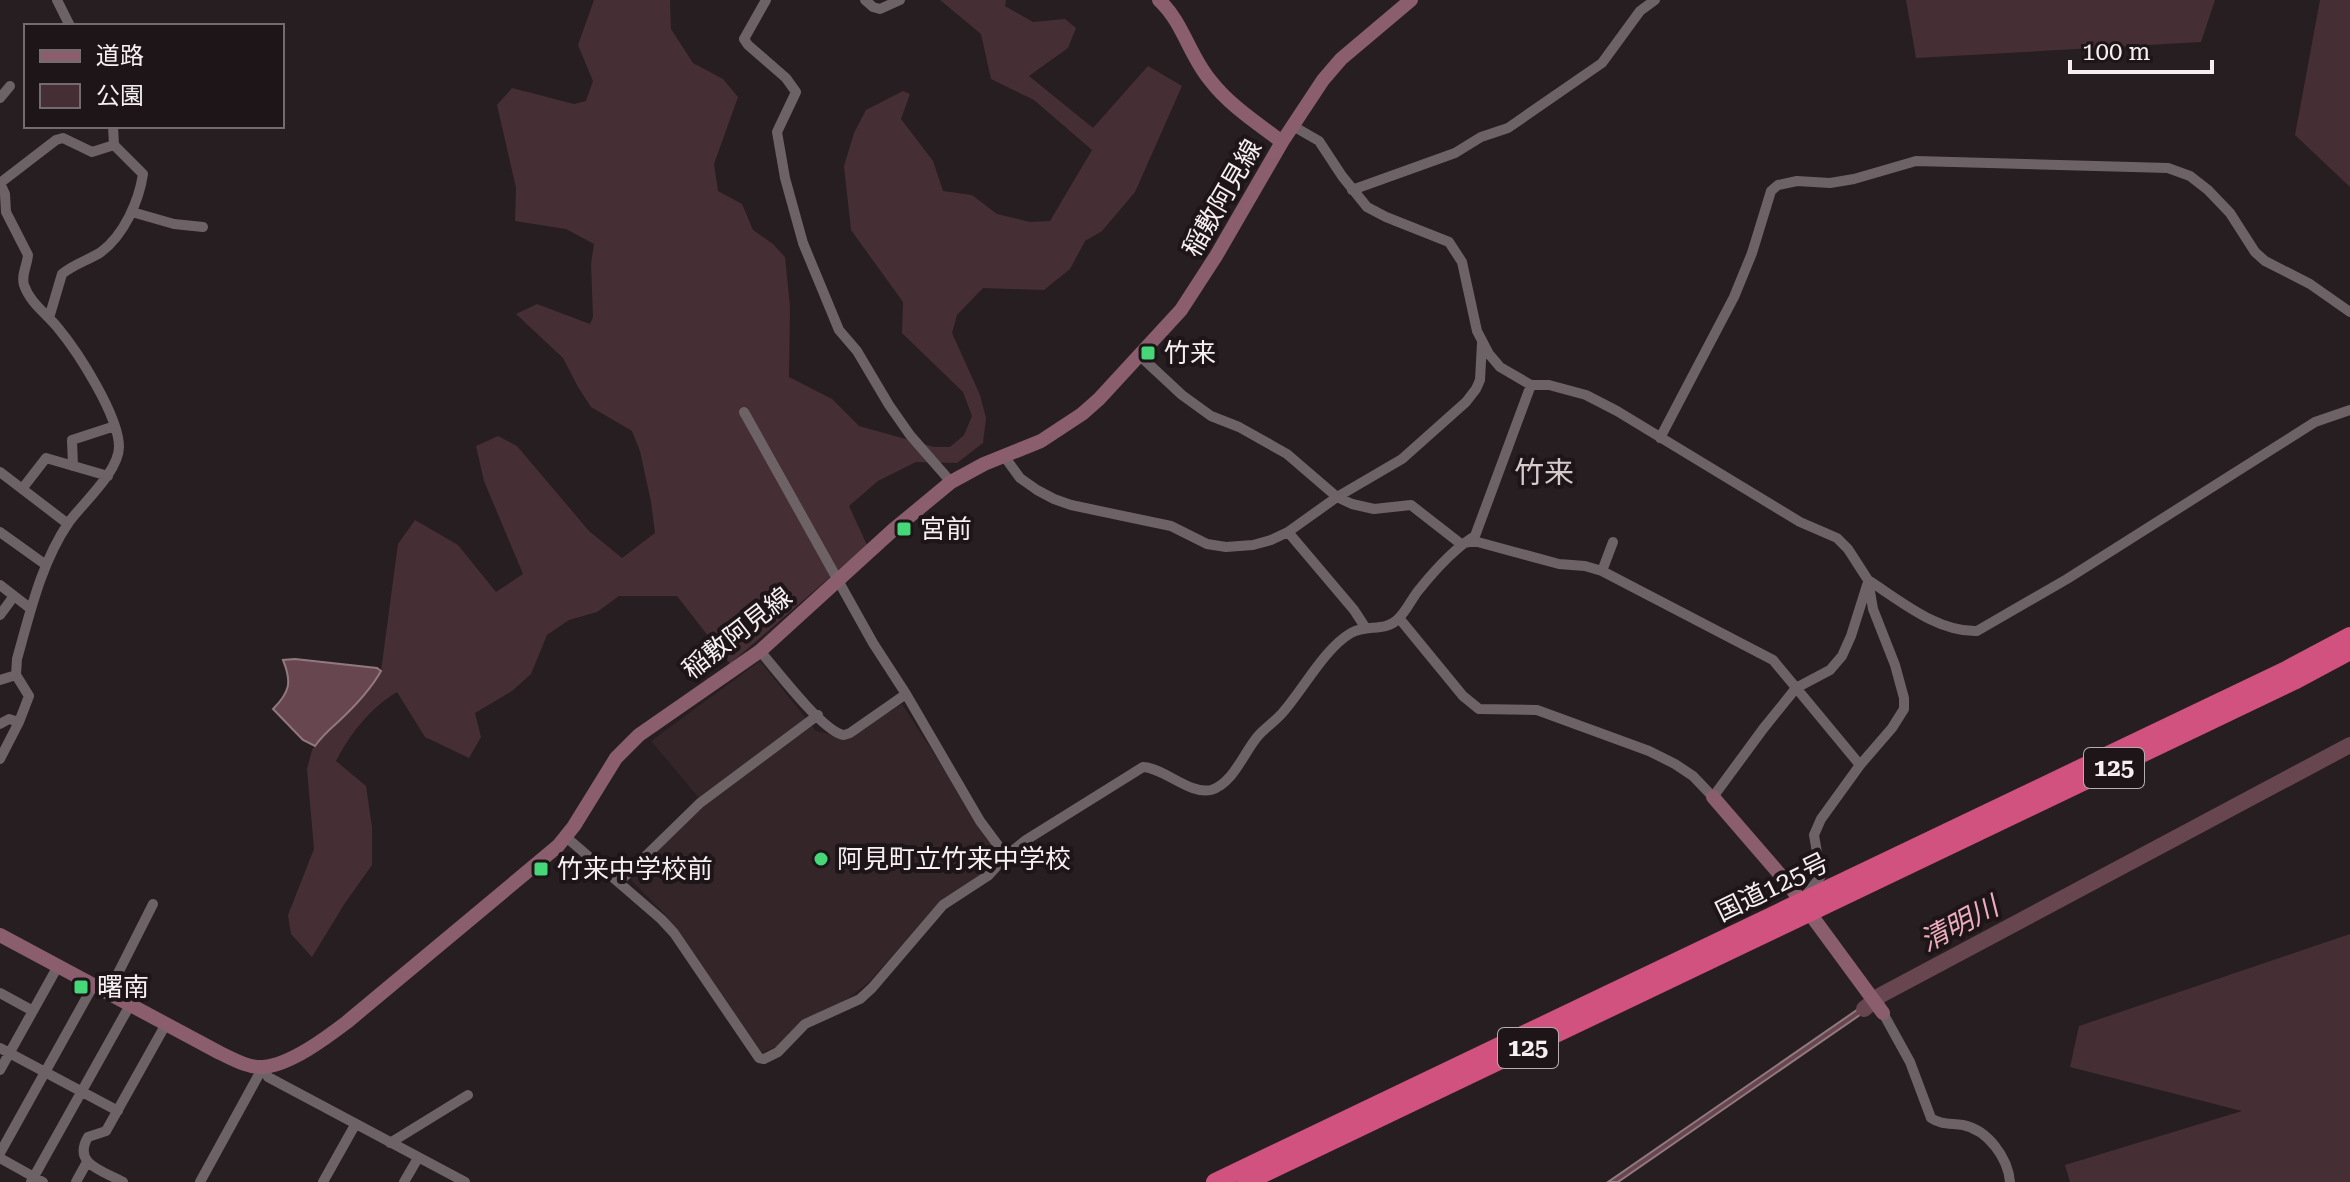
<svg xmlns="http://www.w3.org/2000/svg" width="2350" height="1182" font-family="'Roboto Serif','Noto Sans JP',serif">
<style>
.built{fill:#342529}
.green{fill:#452e34}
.water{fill:#68464f;stroke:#927980;stroke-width:2}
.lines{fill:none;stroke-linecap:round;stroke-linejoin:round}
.river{stroke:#68464f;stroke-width:16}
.street{stroke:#6d6366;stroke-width:10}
.secondary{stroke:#8b5e6e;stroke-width:14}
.highway{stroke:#d1517f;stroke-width:18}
.poi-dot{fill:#46d779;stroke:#1d1517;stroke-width:3}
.labels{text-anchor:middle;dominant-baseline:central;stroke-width:8;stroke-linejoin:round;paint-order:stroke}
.shield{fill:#1d1517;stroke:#b4aeb0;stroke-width:2}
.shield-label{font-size:24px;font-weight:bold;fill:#f5eff1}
.street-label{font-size:26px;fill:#f5eff1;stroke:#1d1517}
.poi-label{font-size:26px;fill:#f5eff1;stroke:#1d1517;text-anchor:start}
.water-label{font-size:28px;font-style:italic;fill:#edacbe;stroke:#1d1517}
.quarter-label{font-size:30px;fill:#d5cacc;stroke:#1d1517}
</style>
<rect width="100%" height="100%" fill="#271e21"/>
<path class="built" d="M760,661L816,731L847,738L902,704L998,853L994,866L935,907L869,982L845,1001L802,1020L780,1045L761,1053L705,974L665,914L632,881L630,875L704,804L651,741Z"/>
<path class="green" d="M594,0H670L671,29L693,63L723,79L738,97L714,164L718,191L742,204L753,230L773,244L785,257L790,307L789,377L832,399L859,426L934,447H950L964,435L972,416L963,392L902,333L903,302L851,230L844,166L854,133L866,110L903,91L910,94L901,119L933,161L943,191L972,195L997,214L1030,222L1050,221L1092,150L1034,100L991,79L981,34L940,0H1006L1005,6L1033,22L1065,19L1076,28L1068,48L1029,76L1093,128L1148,66L1182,86L1135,192L1102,231L1085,241L1070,269L1044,290L983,288L957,315L952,333L980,395L986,418L983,443L957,463L916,462L878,481L849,506L867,545L730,664L677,596H619L597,612L569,620L547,635L531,674L512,691L475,713L481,737L469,758L425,737L397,692C370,708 350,734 336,761L366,786L372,827V865L345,903L312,957L291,934L288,915L314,849L307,769L312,750L323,734L339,721L376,680L381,671L398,544L415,520L458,545L496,592L523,574L484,481L476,446L498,436L517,446L589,531L622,558L655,533L651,502L640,451L632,431L591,407L578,387L563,358L516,314L537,304L590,324L593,317L591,264L594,244L566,229L515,221L516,188L497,105L512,88L574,104L586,101L593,81L578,45Z
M1906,0H2215L2201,42L1916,58Z
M2320,0H2350V187L2295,135Z
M2350,934V1182H2070L2065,1165L2242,1111L2070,1067L2079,1026Z"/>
<path class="water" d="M295,659L377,668L381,671C371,689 353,708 338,722C329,730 322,736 315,746L303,740L273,709C290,692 292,682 283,660Z
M1867,1003L1870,1008L1618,1182H1608Z"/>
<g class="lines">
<path class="river" d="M1864,1009L1881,995L2350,745"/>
<path class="street" d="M57,0L70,26
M766,0L744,39L748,45L786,78L796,92L777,132L785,178L803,243L839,330L857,351L889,405L910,435L951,482
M865,0L873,7L880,9L900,0
M0,98L10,86
M1293,126L1319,141L1342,176L1367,207L1386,217L1449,242L1462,262L1477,331L1489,354L1500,367L1531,385H1549L1586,395L1617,411L1800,522L1837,538L1848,549L1868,580L1873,609L1895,665L1904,698V709L1892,728L1860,765L1821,819L1814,835L1821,876L1806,895
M1352,190L1455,153L1481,137L1508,128L1602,63L1640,11L1655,0
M132,212L174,224L203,227
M49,318L62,274C74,264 89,260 101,252C124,235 139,201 143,174L114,145L113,126
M1139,355L1182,395L1211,416L1239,427L1287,454L1337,497L1352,504L1374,509L1411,505L1461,544L1474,541L1559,564L1585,566L1602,571L1773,660L1860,765
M744,412L873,643L906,694
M1660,438L1734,297L1752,253L1771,191L1778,185L1797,181L1830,183L1854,179L1916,161L2168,168L2190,176L2208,190L2230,213L2255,252L2265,261L2310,284L2350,312
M1004,456L1020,478L1037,490L1054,499L1071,505L1171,526L1207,544L1226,547L1253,545L1271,540L1288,532L1337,497L1402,459L1466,402L1476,389L1480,380L1482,343
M73,466L72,440L115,426
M0,472L68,524
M22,489L46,458L108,476
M0,532L46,565
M1288,532L1354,610L1365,627
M1602,571L1613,542
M1868,580C1901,601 1937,632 1977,631L2067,579L2315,422L2350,410
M0,585L31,609
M0,615L14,596
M1399,618L1463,696L1479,709L1537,710L1649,751L1675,764L1693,776L1713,797L1763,729L1796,688L1830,670L1842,656L1851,636L1868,582
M760,651C778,672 815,721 838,733C844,736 844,735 850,733L906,694L980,821L1006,856
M0,680L16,675
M0,724L9,719L19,722
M0,759L19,722L29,696L16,675L17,659C30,613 41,563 69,522C83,503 119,471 119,447C119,416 78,352 58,328C47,314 30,303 24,285C21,275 27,266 28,255L6,212L5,194L0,183L56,140L63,138L92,152L114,145
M566,837L661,919L674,933L759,1058L764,1059L778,1052L805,1024L860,999L872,988L943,905L989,875L1006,856L1026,840L1143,767C1164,768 1190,795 1211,790C1233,784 1244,752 1258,736C1266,727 1277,720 1284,711C1304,688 1325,648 1351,633C1366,624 1384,632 1397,620C1406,612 1411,600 1418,591C1434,571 1453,549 1475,536L1531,385
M619,882L700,803L818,715
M0,993L33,1011
M108,993L153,904
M1883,1013L1910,1062L1931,1118C1941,1125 1951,1123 1963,1125C1988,1130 2008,1158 2010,1182
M0,1048L118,1111
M263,1067L268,1077L465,1182
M0,1070L58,966
M390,1143L468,1095
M0,1153L93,986
M0,1158L43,1182
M31,1182L130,1005
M76,1182L87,1162
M123,1182C103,1171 72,1164 88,1137L106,1131L166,1024
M200,1182L263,1067
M323,1182L355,1125
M404,1182L418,1158"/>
<path class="secondary" d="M1159,0C1183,22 1189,55 1210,80C1229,105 1257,123 1282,142
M1713,797L1789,885L1883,1013
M0,935L220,1053C233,1059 248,1068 263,1067C290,1065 326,1038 347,1022L558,846L574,826L616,758L639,735L760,651L893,530L951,482L984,464L1041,441L1082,414L1099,399L1181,310L1216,256L1282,142L1323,80L1341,59L1411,0"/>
<path class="highway" d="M1215,1182L2288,669L2350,636
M1246,1182L2294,681L2350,651"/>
</g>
<g class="poi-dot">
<rect x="1140" y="345" width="16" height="16" rx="4"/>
<rect x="896" y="521" width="16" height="16" rx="4"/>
<circle cx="821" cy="859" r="8"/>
<rect x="533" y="861" width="16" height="16" rx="4"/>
<rect x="73" y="979" width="16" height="16" rx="4"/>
</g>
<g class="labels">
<g class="shield">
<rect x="2084" y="748" width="60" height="40" rx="6"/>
<rect x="1498" y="1028" width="60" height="40" rx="6"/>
</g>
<g class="shield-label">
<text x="2114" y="768">125</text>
<text x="1528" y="1048">125</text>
</g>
<g class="street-label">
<text transform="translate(1222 198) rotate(-60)">稲敷阿見線</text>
<text transform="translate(737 633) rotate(-38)">稲敷阿見線</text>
<text transform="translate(1772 887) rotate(-26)">国道125号</text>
</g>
<g class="poi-label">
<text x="1164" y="353">竹来</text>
<text x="920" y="529">宮前</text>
<text x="837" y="859">阿見町立竹来中学校</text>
<text x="557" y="869">竹来中学校前</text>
<text x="97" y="987">曙南</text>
</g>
<g class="water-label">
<text transform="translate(1959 924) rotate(-28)">清明川</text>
</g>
<g class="quarter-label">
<text x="1544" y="472">竹来</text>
</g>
</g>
<rect x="24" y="24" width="260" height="104" fill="#1d1517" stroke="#736c6e" stroke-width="2"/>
<rect x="40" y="50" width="40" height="12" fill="#8b5e6e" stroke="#736c6e" stroke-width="2"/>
<text x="96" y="64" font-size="24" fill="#f5eff1">道路</text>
<rect x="40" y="84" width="40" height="24" fill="#452e34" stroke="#736c6e" stroke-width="2"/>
<text x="96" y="104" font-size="24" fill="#f5eff1">公園</text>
<path d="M2070 60v12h142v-12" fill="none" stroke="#f5eff1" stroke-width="4"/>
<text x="2082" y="60" font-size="24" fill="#f5eff1" stroke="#1d1517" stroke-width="6" paint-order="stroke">100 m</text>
</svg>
